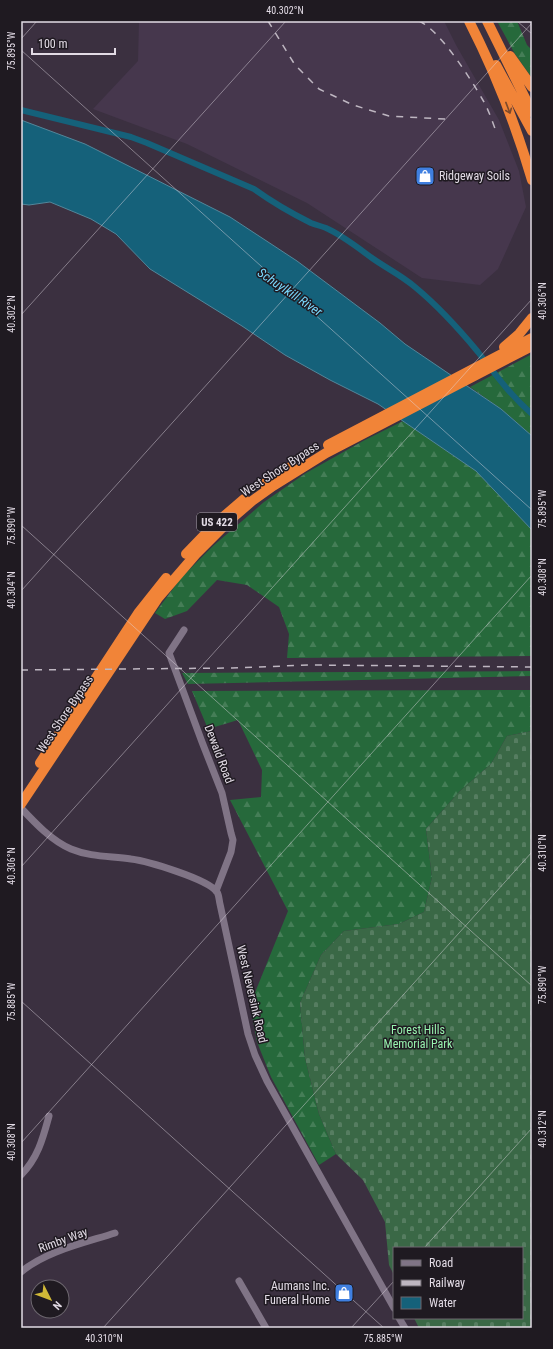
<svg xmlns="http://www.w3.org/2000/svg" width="553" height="1349" font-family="'Roboto Condensed',sans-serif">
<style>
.built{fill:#46374d}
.forest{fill:url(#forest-firs)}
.cemetery{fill:url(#cemetery-stones)}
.water{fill:#15617a;stroke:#52869a}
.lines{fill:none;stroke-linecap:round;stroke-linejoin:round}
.canal{stroke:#15617a;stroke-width:6}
.minor{stroke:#807486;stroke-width:7}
.highway{stroke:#f18438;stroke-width:10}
.rail{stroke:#beb6c1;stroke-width:1.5;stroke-dasharray:7 7;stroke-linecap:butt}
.oneway{stroke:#7d4a2b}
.ticks{fill:none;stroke:#e2dbe5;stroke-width:1;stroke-opacity:0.45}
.labels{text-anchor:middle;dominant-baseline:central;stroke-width:3;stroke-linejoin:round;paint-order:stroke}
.shield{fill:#1f1a21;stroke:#a8a1aa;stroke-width:1}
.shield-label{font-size:11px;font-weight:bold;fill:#e2dbe5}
.poi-label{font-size:12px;fill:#e2dbe5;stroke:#1f1a21;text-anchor:start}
.street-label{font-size:12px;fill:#e2dbe5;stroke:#1f1a21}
.park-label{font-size:12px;fill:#98f4af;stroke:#1f1a21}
.water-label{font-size:13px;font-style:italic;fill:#79d8fd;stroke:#1f1a21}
.neatline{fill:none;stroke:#e2dbe5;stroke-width:1.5}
.ticks-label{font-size:10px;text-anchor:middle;fill:#e2dbe5}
</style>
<defs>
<pattern id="forest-firs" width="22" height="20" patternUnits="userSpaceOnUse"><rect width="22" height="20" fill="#26693b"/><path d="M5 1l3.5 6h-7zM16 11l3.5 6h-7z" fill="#457e57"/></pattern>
<pattern id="cemetery-stones" width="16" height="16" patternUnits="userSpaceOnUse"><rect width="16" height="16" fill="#3a6846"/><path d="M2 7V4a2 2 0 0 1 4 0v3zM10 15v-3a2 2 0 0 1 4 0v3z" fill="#567d61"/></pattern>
</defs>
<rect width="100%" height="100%" fill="#3b3040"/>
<path class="built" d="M139,21H444L456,45L499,120L519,171L526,207L498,269L480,285L422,278L307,203L187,144L93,109L138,61Z"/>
<path class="forest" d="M497,21H517L527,45L532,50V78L515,54Z
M532,354V436L501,409L470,387Z
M403,421L476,471L532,530V656L287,658L289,634L279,607L247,585L217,580L187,611L165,619L155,613L181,578L213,546L264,502L306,473L363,441Z
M532,671V676L188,684L182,673Z
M532,690V731L507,736L491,764L460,791L426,829L432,877L424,912L399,924L344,931L321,955L300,1003L305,1058L319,1114L336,1154L319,1165L271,1077L257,1042L250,1005L288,911L230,800L261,797L262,770L238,720L208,729L192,691Z"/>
<path class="cemetery" d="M532,731V1328H419L414,1318H522V1248H394V1275L389,1265L385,1222L363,1180L336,1154L319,1114L305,1058L300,1003L321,955L344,931L399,924L424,912L432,877L426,829L460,791L491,764L507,736Z"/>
<path class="water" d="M21,120L85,144L230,217L297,261L380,323L405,344L501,409L532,436V530L476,471L378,404L330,380L285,355L242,326L150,269L116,234L91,219L50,202L29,205L21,204Z"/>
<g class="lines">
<path class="canal" d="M21,110L131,137L147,143L254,189C272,202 291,213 311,223C316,225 321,226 326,228C342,235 357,247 372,258C386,268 401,275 415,287C438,306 459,329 478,352C495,374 511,396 532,414"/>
<path class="minor" d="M184,630L169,653L202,742L222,793L231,833L233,840L231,852L216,891
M21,808C35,823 52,841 71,849C90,857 111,856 131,859C147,861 208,879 217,892C219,895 219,900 220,904L248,1034L255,1055L267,1081L394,1308
M21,1175C38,1158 43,1138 49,1116
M21,1272C46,1251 84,1243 115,1233
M239,1281L266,1328
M399,1318L405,1328"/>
<path class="highway" d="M469,21C495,72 516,125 532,180
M487,21L532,112
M510,56L532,87
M496,65L532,131
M504,347L519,334L532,318
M328,445L532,338
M264,484L292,466
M186,554L215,524L244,499
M40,763L139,612L166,578
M21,804L158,598L196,554L230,520L252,501L273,486L326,453L532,346"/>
<path class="rail" d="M268,21L295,65L319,89L353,105L389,116L445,119
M419,21C441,31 472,81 484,102C489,111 492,121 496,131
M21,670L232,668L309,665L532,667"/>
</g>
<defs><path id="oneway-shaft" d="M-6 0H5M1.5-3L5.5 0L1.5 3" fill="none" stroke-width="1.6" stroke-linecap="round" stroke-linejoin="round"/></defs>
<use class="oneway" href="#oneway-shaft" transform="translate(508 108) rotate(69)"/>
<path class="ticks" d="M517,21L532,34M21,39L37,21M21,50L532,510M21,315L286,21M21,525L532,986M21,591L532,23M21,867L532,299M21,1001L384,1328M21,1143L532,575M424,1248L532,1128M103,1328L532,852M351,1328L394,1281"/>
<defs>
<symbol id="shop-square" viewBox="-11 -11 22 22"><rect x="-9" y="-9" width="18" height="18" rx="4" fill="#3f7fe0" stroke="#1f1a21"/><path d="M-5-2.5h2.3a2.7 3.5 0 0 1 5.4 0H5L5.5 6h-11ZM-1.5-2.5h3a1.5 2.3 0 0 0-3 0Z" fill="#fff"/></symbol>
</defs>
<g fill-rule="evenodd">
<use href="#shop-square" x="414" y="165" width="22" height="22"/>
<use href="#shop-square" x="333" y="1282" width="22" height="22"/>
</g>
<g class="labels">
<rect class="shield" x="197" y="513" width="40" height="18" rx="3"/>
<g class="shield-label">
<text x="217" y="522">US 422</text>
</g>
<g class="poi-label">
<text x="439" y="176">Ridgeway Soils</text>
<text x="330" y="1286" text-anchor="end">Aumans Inc.<tspan x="330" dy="14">Funeral Home</tspan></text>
</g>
<g class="street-label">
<text transform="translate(280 469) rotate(-33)">West Shore Bypass</text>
<text transform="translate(65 714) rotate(-56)">West Shore Bypass</text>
<text transform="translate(219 754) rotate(69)">Dewald Road</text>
<text transform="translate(252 994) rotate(77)">West Neversink Road</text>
<text transform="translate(63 1240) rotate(-20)">Rimby Way</text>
</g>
<g class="park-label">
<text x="418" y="1030">Forest Hills<tspan x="418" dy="14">Memorial Park</tspan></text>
</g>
<g class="water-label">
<text transform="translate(290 292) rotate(34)">Schuylkill River</text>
</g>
</g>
<rect width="553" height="1349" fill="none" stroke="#1f1a21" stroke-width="44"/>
<rect x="393" y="1247" width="130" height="72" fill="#1f1a21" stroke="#6d676f"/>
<rect x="401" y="1260" width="20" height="6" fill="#807486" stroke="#6d676f"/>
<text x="429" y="1267" font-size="12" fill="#e2dbe5">Road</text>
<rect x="401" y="1280" width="20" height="6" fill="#beb6c1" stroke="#6d676f"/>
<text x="429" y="1287" font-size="12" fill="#e2dbe5">Railway</text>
<rect x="401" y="1297" width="20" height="12" fill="#15617a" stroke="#6d676f"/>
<text x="429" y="1307" font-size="12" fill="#e2dbe5">Water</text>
<g transform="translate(50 1299) rotate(132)"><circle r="19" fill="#1f1a21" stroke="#6d676f"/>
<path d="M0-3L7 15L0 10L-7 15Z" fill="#d0b837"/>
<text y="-6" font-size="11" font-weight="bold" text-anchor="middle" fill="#e2dbe5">N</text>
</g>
<path d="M32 48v6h83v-6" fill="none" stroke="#e2dbe5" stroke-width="2"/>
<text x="38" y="48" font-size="12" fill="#e2dbe5" stroke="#1f1a21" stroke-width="3" paint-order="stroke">100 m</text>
<rect x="22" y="22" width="509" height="1305" class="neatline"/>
<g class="ticks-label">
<text x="285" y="14">40.302°N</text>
<text transform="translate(11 51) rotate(-90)" y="4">75.895°W</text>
<text transform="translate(542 301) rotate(-90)" y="4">40.306°N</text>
<text transform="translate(11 314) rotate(-90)" y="4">40.302°N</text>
<text transform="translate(542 509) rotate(-90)" y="4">75.895°W</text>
<text transform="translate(11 526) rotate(-90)" y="4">75.890°W</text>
<text transform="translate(542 577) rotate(-90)" y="4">40.308°N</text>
<text transform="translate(11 590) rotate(-90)" y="4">40.304°N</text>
<text transform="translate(542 853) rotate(-90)" y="4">40.310°N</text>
<text transform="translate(11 866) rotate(-90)" y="4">40.306°N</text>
<text transform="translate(542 985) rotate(-90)" y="4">75.890°W</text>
<text transform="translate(11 1002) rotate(-90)" y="4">75.885°W</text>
<text transform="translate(542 1129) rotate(-90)" y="4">40.312°N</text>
<text transform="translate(11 1142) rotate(-90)" y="4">40.308°N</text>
<text x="104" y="1342">40.310°N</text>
<text x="383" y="1342">75.885°W</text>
</g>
</svg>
